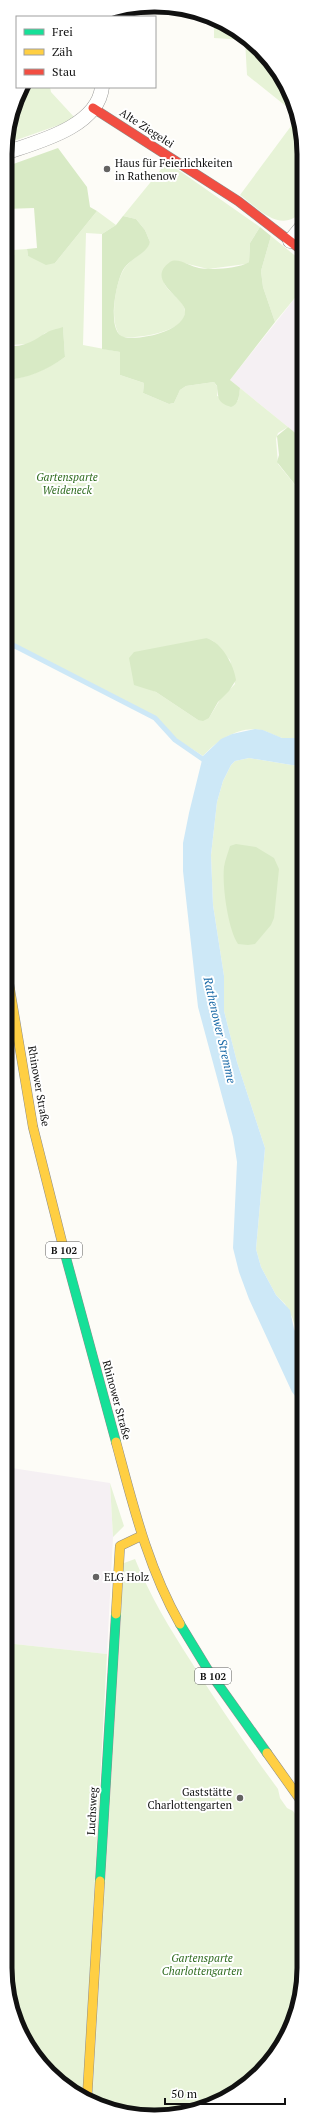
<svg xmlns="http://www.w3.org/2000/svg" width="309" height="2122" font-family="'PT Serif',serif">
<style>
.industrial{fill:#f5f0f3}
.green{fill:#e7f3d7;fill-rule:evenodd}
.forest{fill:#d8eac5}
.water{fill:#cde8f7}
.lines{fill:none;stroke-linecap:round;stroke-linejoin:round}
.stream{stroke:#cde8f7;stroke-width:5}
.street-casing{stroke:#979795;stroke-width:15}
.fast-casing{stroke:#8e8d8b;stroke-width:10}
.slow-casing{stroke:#8e8d8b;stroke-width:10}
.jam-casing{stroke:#8e8d8b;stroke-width:10}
.street{stroke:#fffffe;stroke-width:14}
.fast{stroke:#16e098;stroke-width:9}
.slow{stroke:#ffcf43;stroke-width:9}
.jam{stroke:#f24e42;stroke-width:9}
.poi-dot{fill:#646362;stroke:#fff;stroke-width:1.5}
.labels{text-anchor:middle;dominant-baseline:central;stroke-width:4;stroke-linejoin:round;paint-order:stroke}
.shield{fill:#fff;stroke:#585858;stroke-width:1}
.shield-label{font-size:10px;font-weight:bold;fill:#111}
.street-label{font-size:11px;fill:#111;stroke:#fff}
.poi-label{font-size:11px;fill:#111;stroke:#fff;text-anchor:start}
.park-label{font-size:11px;font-style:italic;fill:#2f6b1f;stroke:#fff}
.water-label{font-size:12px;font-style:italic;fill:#1768a6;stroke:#fff}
.rim{fill:none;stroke:#111;stroke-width:5}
</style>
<rect width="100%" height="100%" fill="#fdfcf7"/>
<path class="industrial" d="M304,287V440L230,380Z
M5,1467L110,1483L113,1537L107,1654L5,1643Z"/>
<path class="green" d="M214,19L220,20L260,49L293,97L297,115L247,75L245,40L214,38Z
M21,87H50L51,92L75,118L59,125L5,144Z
M297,118L304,144V209C282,236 260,210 240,195Z
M167,162L260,227L250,243L249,262L246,264L208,269L184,263L163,279C165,291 177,295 183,305C197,331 137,339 122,337C108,327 115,282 124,269C132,257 144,255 150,242L145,230L136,219L123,216Z
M97,211L116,225L102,234L86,233L83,345L120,352V375L144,383L143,393L169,404L174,403L180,390L186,386L214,382L218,388L217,396L238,401L240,388L288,427L278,433L276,439L278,464L304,496V738C296,739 289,740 282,738C274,736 268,731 261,730C238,726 217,741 203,756L175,738L154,719L22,651L5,646V380C27,378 46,370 65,357L63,328L45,333L36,341L28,344L9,345L5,344V265L14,264L13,250L27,249L28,256L55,263ZM207,638L213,641L230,660L235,684L221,698L209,718L198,720L156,692L142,686Z
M271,236L304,263V287L275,322L263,287L261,271Z
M249,758L304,767V1353L292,1317L285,1304L276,1295L261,1267L256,1249L265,1148L237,1062L224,1011V976L213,905L211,855L217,802L223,781L231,765L235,761Z
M110,1483L124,1526L113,1537Z
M135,1559C150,1596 170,1629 192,1663C219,1706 248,1748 278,1789L280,1798L287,1808L293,1811L304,1826V1978L288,2034L253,2080L202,2109L145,2117L92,2103L124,1563Z
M5,1643L107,1654L83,2098L49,2073L16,2025L5,1968Z"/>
<path class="forest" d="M58,148L87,187L90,207L97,211L55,263L46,265L28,256L27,249L37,248L34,208L5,209V167Z
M123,216L136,219L145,230L150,242C147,254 130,258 123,270C116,282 106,333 124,337C139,341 187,331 185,310C183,297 145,280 170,262C178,257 191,267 199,268C212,270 238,269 249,262L250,243L260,227L271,236L261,271L263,287L275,322L230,380L240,388C239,396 239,404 231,407C216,402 219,398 217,386L214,382L186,386L180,390L174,403L169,404L143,393L144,383L120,375V352L102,349V234L116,225Z
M63,327L65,357C47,370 27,379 5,380V344C20,350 33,341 44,334C50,330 57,329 63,327Z
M288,427L304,440V496L277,462L279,455L277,436Z
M207,638C222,643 234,665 236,680L229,691L218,702L209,718L203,721L198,720L156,692L134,685L129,658L134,652Z
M236,844L256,847L274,858L279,869L274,918L271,925L255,944L248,945L238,944C228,929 222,886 224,867C225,860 228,853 230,846Z"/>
<path class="water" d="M255,729L263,730L282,738H304V767L249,758L235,761L231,765L223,781L217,802L211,855L213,905L224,976V1011L237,1062L265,1148L256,1249L261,1267L276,1295L290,1310L294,1329L301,1343L304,1353V1407L292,1392L249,1299L239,1272L233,1248L237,1162L233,1137L198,1007L183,871V843L189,813L203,756L221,739L232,734Z"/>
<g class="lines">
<path class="stream" d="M11,644L155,718L175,740L207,762"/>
<defs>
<path id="street" d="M102,17V15
M5,153C37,142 98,127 102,87
M290,241L304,224"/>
<path id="fast" d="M65,1254L116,1442
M180,1624L208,1670L267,1753
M100,1881L116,1614"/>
<path id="slow" d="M5,960L33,1127L65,1254
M116,1442C133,1505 148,1568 180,1624
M116,1614L120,1546L141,1536
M267,1753L304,1805
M87,2100L100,1881"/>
<path id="jam" d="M93,108L238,201L304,252"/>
</defs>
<use href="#street" class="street-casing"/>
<use href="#fast" class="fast-casing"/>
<use href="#slow" class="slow-casing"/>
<use href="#jam" class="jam-casing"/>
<use href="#street" class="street"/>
<use href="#fast" class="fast"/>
<use href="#slow" class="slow"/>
<use href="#jam" class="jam"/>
</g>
<g class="poi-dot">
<circle cx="107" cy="169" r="4"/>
<circle cx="96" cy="1577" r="4"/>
<circle cx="240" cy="1798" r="4"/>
</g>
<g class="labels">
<g class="shield">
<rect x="46" y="1242" width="36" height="16" rx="3"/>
<rect x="195" y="1668" width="36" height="16" rx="3"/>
</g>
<g class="shield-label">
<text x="64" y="1250">B 102</text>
<text x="213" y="1676">B 102</text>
</g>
<g class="street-label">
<text transform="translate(147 128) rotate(33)">Alte Ziegelei</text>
<text transform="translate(39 1086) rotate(80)">Rhinower Straße</text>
<text transform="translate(117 1400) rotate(75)">Rhinower Straße</text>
<text transform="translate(92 1811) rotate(-87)">Luchsweg</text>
</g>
<g class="poi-label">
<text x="115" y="163">Haus für Feierlichkeiten<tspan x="115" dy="13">in Rathenow</tspan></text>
<text x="104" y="1577">ELG Holz</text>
<text x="232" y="1792" text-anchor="end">Gaststätte<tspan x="232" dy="13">Charlottengarten</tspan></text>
</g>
<g class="park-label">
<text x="67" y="477">Gartensparte<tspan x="67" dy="13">Weideneck</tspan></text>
<text x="202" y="1958">Gartensparte<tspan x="202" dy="13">Charlottengarten</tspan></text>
</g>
<g class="water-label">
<text transform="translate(220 1030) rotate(77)">Rathenower Stremme</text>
</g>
</g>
<path d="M0 0H309V2122H0ZM154 12H155A142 142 0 0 1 297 154V1968A142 142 0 0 1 155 2110H154A142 142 0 0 1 12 1968V154A142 142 0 0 1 154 12Z" fill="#fff" fill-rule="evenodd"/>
<path class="rim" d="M154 12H155A142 142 0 0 1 297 154V1968A142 142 0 0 1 155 2110H154A142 142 0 0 1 12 1968V154A142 142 0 0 1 154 12Z"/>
<rect x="16" y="16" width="140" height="72" fill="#ffffff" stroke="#a0a0a0"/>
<rect x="24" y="29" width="20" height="6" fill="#16e098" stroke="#a0a0a0"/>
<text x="52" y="36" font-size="12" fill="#111111">Frei</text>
<rect x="24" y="49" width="20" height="6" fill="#ffcf43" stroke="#a0a0a0"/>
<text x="52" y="56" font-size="12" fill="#111111">Zäh</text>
<rect x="24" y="69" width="20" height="6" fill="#f24e42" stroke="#a0a0a0"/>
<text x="52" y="76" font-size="12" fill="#111111">Stau</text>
<path d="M165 2098v6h120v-6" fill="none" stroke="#111111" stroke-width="2"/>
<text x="171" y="2098" font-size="12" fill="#111111" stroke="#ffffff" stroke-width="3" paint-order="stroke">50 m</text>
</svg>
